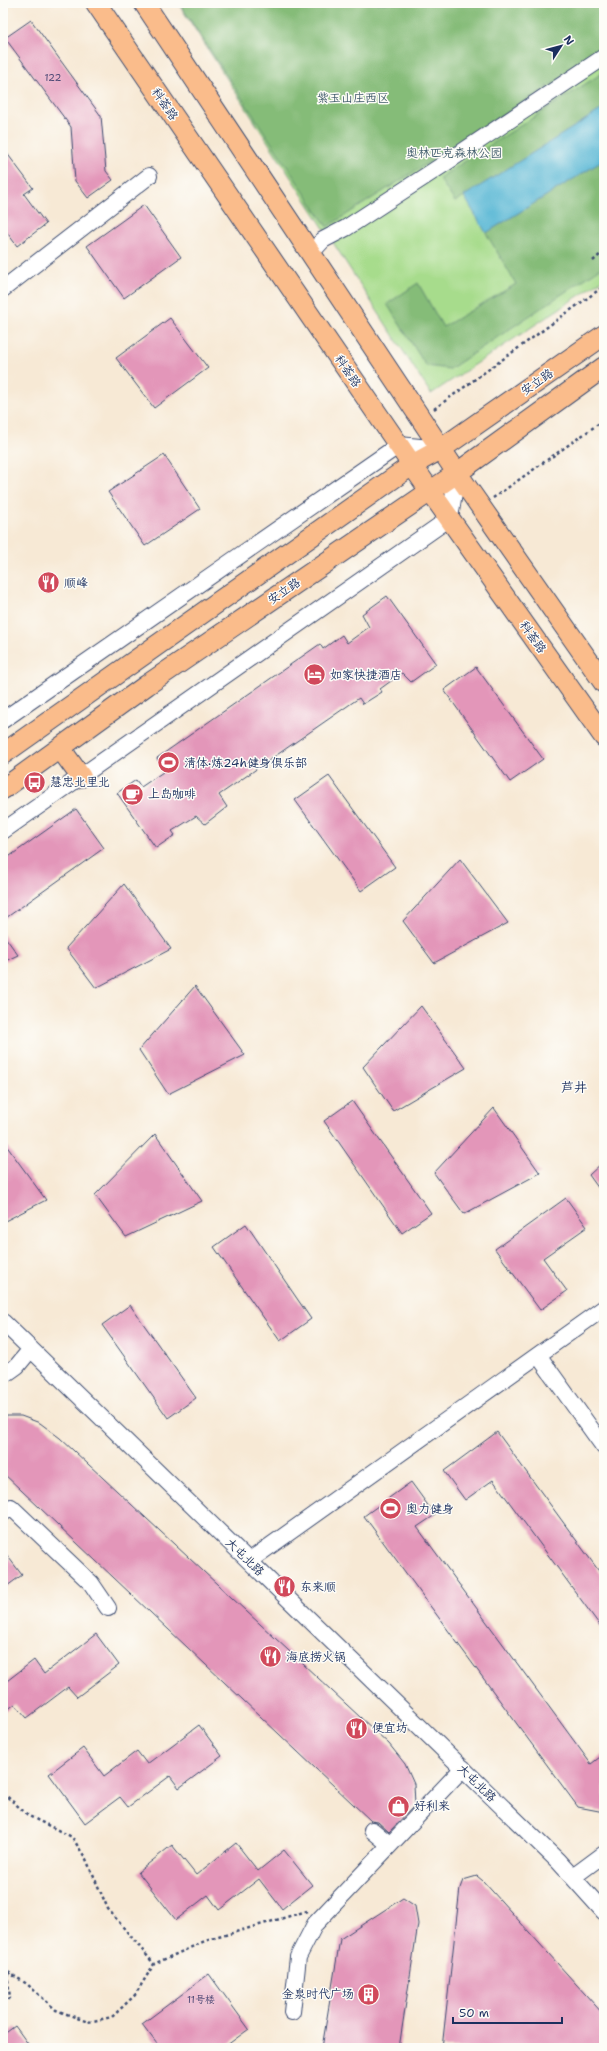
<svg xmlns="http://www.w3.org/2000/svg" width="607" height="2051" font-family="'Shantell Sans','LXGW WenKai TC',sans-serif">
<style>
.green{fill:#a7dc8c;stroke:#618675}
.forest{fill:#85bc78;stroke:#50766b}
.water{fill:#55b6d4;stroke:#387299}
.building{fill:#e396b9}
.lines{fill:none;stroke-linecap:round;stroke-linejoin:round}
.minor-casing{stroke:#3c4b70;stroke-width:18}
.major-casing{stroke:#3c4b70;stroke-width:22}
.path{stroke:#3c4b70;stroke-width:2.5;stroke-dasharray:3 3;stroke-linecap:butt}
.minor{stroke:#fff;stroke-width:16}
.major{stroke:#fabc8b;stroke-width:20}
.labels{text-anchor:middle;dominant-baseline:central;stroke-width:3;stroke-linejoin:round;paint-order:stroke}
.number-label{font-size:10px;fill:#4d4975}
.park-label{font-size:12px;fill:#3e5a6a;stroke:#fdfcf7}
.street-label{font-size:12px;fill:#1b2f5e;stroke:#fdfcf7}
.poi-label{font-size:12px;fill:#1b2f5e;stroke:#fdfcf7;text-anchor:start}
.neighbourhood-label{font-size:13px;fill:#1b2f5e;stroke:#fdfcf7}
</style>
<rect width="100%" height="100%" fill="#fdfcf7"/>
<filter id="ink" filterUnits="userSpaceOnUse"><feTurbulence type="fractalNoise" baseFrequency=".025" numOctaves="2"/><feDisplacementMap in="SourceGraphic" scale="8" xChannelSelector="R" yChannelSelector="G"/><feConvolveMatrix kernelMatrix="1 2 1 2 8 2 1 2 1" color-interpolation-filters="sRGB"/></filter>
<filter id="wash" filterUnits="userSpaceOnUse"><feTurbulence type="fractalNoise" baseFrequency=".012" numOctaves="4" result="noise"/><feDisplacementMap in="SourceGraphic" scale="16" xChannelSelector="R" yChannelSelector="G"/><feGaussianBlur stdDeviation="0.9" result="paint"/><feColorMatrix in="noise" values="0 0 0 0 0 0 0 0 0 0 0 0 0 0 0 0 0 1.4 0 .05"/><feComposite in="paint" operator="in"/></filter>
<g filter="url(#wash)">
<rect width="100%" height="100%" fill="#f7e9d5"/>
<path class="green" d="M178,3H604V279L431,394Z"/>
<path class="forest" d="M179,3H604V51L327,227Z
M604,72V108L455,202L439,178Z
M604,160V266L450,369L426,366L387,304L418,283L443,327L516,284L486,233Z"/>
<path class="water" d="M604,108V160L486,233L464,196Z"/>
<g id="blocks">
<path class="building" d="M31,20L101,116L106,171L113,180L88,198L75,181L71,127L5,38Z
M3,148L33,188L24,194L46,224L17,246L3,227Z
M144,205L181,257L124,298L87,246Z
M170,318L208,368L154,408L116,358Z
M164,455L200,509L145,546L108,492Z
M387,596L436,664L411,682L402,673L380,689L382,692L363,704L359,698L219,795L227,807L205,824L196,816L172,831L175,835L156,848L117,793L136,780L141,787L163,772L157,758L320,644L323,649L342,635L347,643L369,627L362,614Z
M476,667L543,759L510,782L444,690Z
M329,776L395,867L361,891L295,800Z
M76,809L104,848L3,920V861Z
M460,859L508,923L434,963L403,921Z
M124,884L171,949L96,988L66,948Z
M3,934L18,955L3,962Z
M195,986L245,1055L168,1094L139,1050Z
M421,1006L466,1068L393,1111L363,1067Z
M352,1101L431,1213L402,1233L324,1121Z
M494,1108L540,1173L464,1214L434,1173Z
M155,1134L202,1201L126,1237L95,1195Z
M3,1141L46,1200L3,1222Z
M604,1161V1196L589,1175Z
M566,1198L587,1227L543,1258L567,1291L540,1310L495,1249Z
M246,1224L311,1319L280,1341L214,1247Z
M130,1305L196,1398L168,1418L102,1325Z
M3,1416H21L40,1423L60,1438L389,1744L405,1764L414,1784L415,1805L389,1832L378,1822L371,1821L3,1473Z
M497,1432L604,1578V1631L493,1480L465,1500L444,1471Z
M411,1482L435,1515L417,1527L591,1764L604,1754V1812L578,1807L364,1516Z
M3,1550L22,1575L3,1589Z
M96,1634L119,1665L77,1697L68,1687L27,1718L15,1704L3,1713V1684L34,1660L44,1674Z
M199,1725L222,1756L179,1788L170,1776L128,1807L120,1797L85,1823L49,1774L83,1748L104,1776L137,1751L147,1764Z
M236,1843L258,1871L284,1850L312,1885L282,1909L259,1879L219,1910L208,1895L176,1920L138,1872L172,1845L196,1875Z
M477,1876L483,1881L604,2015V2048H442L460,1888L463,1880Z
M403,1898L415,1906L418,1924L399,2048H322L340,1939Z
M209,1974L249,2029L223,2048H160L142,2024Z
M15,2026L31,2048H3V2035Z"/>
</g>
</g>
<g filter="url(#ink)">
<use href="#blocks" fill-opacity="0" stroke="#3c4b70" stroke-width="1"/>
<g class="lines">
<defs>
<path id="minor" d="M311,253L323,240L346,228L444,164L604,57
M3,289L149,176
M3,720L399,445L441,449
M3,831L450,518L457,473
M3,1322L558,1861L604,1912
M538,1355L604,1447
M3,1376L17,1366L31,1349
M3,1513L11,1507L91,1583L108,1608
M249,1561L604,1308
M372,1830L390,1845
M573,1877L604,1854
M292,2012L298,1957L315,1924L463,1768"/>
<path id="major" d="M96,3L430,491L604,737
M144,3L457,473L604,683
M60,748L81,777
M3,754L412,465L441,449L604,335
M3,789L147,685L457,473L604,367"/>
</defs>
<use href="#minor" class="minor-casing"/>
<use href="#major" class="major-casing"/>
<path class="path" d="M593,261L604,251
M434,409L604,286
M493,498L604,420
M3,1793L29,1816L72,1837L86,1859L108,1909L154,1964
M3,1969L27,1984L56,2010L88,2022L112,2017L135,1995L154,1964L205,1941L307,1911
M3,2003L10,1998L7,1972"/>
<use href="#minor" class="minor"/>
<use href="#major" class="major"/>
</g>
</g>
<defs>
<symbol id="restaurant-disc" viewBox="-11 -11 22 22"><circle r="9.5" fill="#d1495b" stroke="#fdfcf7"/><path d="M-5-6h1v4h1v-4h1v4h1v-4h1v5L-1.5 .5V6h-2V.5L-5-1ZM5-6V6H3V1.5H1.5Q1.5-4 5-6Z" fill="#fff"/></symbol>
<symbol id="hotel-disc" viewBox="-11 -11 22 22"><circle r="9.5" fill="#d1495b" stroke="#fdfcf7"/><path d="M-6-4.5h1.5V1H6V5H4.5V3h-9V5H-6ZM-4 0a1.8 1.8 0 1 1 3.6 0ZM.5 0V-2.5h3Q6-2.5 6 0Z" fill="#fff"/></symbol>
<symbol id="stadium-disc" viewBox="-11 -11 22 22"><circle r="9.5" fill="#d1495b" stroke="#fdfcf7"/><path d="M0-5a6.5 5 0 1 0 0 10a6.5 5 0 1 0 0-10ZM-3.5-1.8h7v3.6h-7Z" fill="#fff"/></symbol>
<symbol id="bus-disc" viewBox="-11 -11 22 22"><circle r="9.5" fill="#d1495b" stroke="#fdfcf7"/><path d="M-5-6H5V4H4V6H2V4H-2V6H-4V4H-5ZM-3.5-4V0h7V-4ZM-3.5 1.2v1.5H-2V1.2ZM2 1.2v1.5H3.5V1.2Z" fill="#fff"/></symbol>
<symbol id="cafe-disc" viewBox="-11 -11 22 22"><circle r="9.5" fill="#d1495b" stroke="#fdfcf7"/><path d="M-5.5-4.5H6V0H3Q3 3.5 0 3.5H-2.5Q-5.5 3.5-5.5 0ZM3-3.2v2h1.7v-2ZM-6 4.5H4V6H-6Z" fill="#fff"/></symbol>
<symbol id="shop-disc" viewBox="-11 -11 22 22"><circle r="9.5" fill="#d1495b" stroke="#fdfcf7"/><path d="M-5-2.5h2.3a2.7 3.5 0 0 1 5.4 0H5L5.5 6h-11ZM-1.5-2.5h3a1.5 2.3 0 0 0-3 0Z" fill="#fff"/></symbol>
<symbol id="building-disc" viewBox="-11 -11 22 22"><circle r="9.5" fill="#d1495b" stroke="#fdfcf7"/><path d="M-4-6H4V6H1V3H-1V6H-4ZM-2.5-4.3h1.7v1.8h-1.7ZM.8-4.3h1.7v1.8H.8ZM-2.5-1h1.7V.8h-1.7ZM.8-1h1.7V.8H.8Z" fill="#fff"/></symbol>
</defs>
<g fill-rule="evenodd">
<use href="#restaurant-disc" x="36" y="570" width="25" height="25"/>
<use href="#hotel-disc" x="302" y="662" width="25" height="25"/>
<use href="#stadium-disc" x="156" y="750" width="25" height="25"/>
<use href="#bus-disc" x="22" y="770" width="25" height="25"/>
<use href="#cafe-disc" x="120" y="782" width="25" height="25"/>
<use href="#stadium-disc" x="378" y="1496" width="25" height="25"/>
<use href="#restaurant-disc" x="272" y="1574" width="25" height="25"/>
<use href="#restaurant-disc" x="258" y="1644" width="25" height="25"/>
<use href="#restaurant-disc" x="344" y="1716" width="25" height="25"/>
<use href="#shop-disc" x="386" y="1794" width="25" height="25"/>
<use href="#building-disc" x="356" y="1982" width="25" height="25"/>
</g>
<g class="labels">
<g class="number-label">
<text x="53" y="77">122</text>
<text x="201" y="1999">11号楼</text>
</g>
<g class="park-label">
<text x="353" y="98">紫玉山庄西区</text>
<text x="454" y="153">奥林匹克森林公园</text>
</g>
<g class="street-label">
<text transform="translate(165 104) rotate(56)">科荟路</text>
<text transform="translate(348 371) rotate(56)">科荟路</text>
<text transform="translate(537 382) rotate(-35)">安立路</text>
<text transform="translate(284 591) rotate(-34)">安立路</text>
<text transform="translate(533 637) rotate(55)">科荟路</text>
<text transform="translate(245 1557) rotate(44)">大屯北路</text>
<text transform="translate(477 1783) rotate(44)">大屯北路</text>
</g>
<g class="poi-label">
<text x="64" y="583">顺峰</text>
<text x="330" y="675">如家快捷酒店</text>
<text x="184" y="763">清体·炼24h健身俱乐部</text>
<text x="50" y="782">慧忠北里北</text>
<text x="148" y="794">上岛咖啡</text>
<text x="406" y="1509">奥力健身</text>
<text x="300" y="1587">东来顺</text>
<text x="286" y="1657">海底捞火锅</text>
<text x="372" y="1728">便宜坊</text>
<text x="414" y="1806">好利来</text>
<text x="354" y="1994" text-anchor="end">金泉时代广场</text>
</g>
<g class="neighbourhood-label">
<text x="574" y="1087">芦井</text>
</g>
</g>
<rect width="607" height="2051" fill="none" stroke="#fdfcf7" stroke-width="16"/>
<g transform="translate(561 46) rotate(54)" stroke="#fdfcf7" stroke-width="3" paint-order="stroke">
<path d="M0-3L7 15L0 10L-7 15Z" fill="#1b2f5e"/>
<text y="-6" font-size="11" font-weight="bold" text-anchor="middle" fill="#1b2f5e">N</text>
</g>
<path d="M453 2017v6h109v-6" fill="none" stroke="#1b2f5e" stroke-width="2"/>
<text x="459" y="2017" font-size="12" fill="#1b2f5e" stroke="#fdfcf7" stroke-width="3" paint-order="stroke">50 m</text>
</svg>
